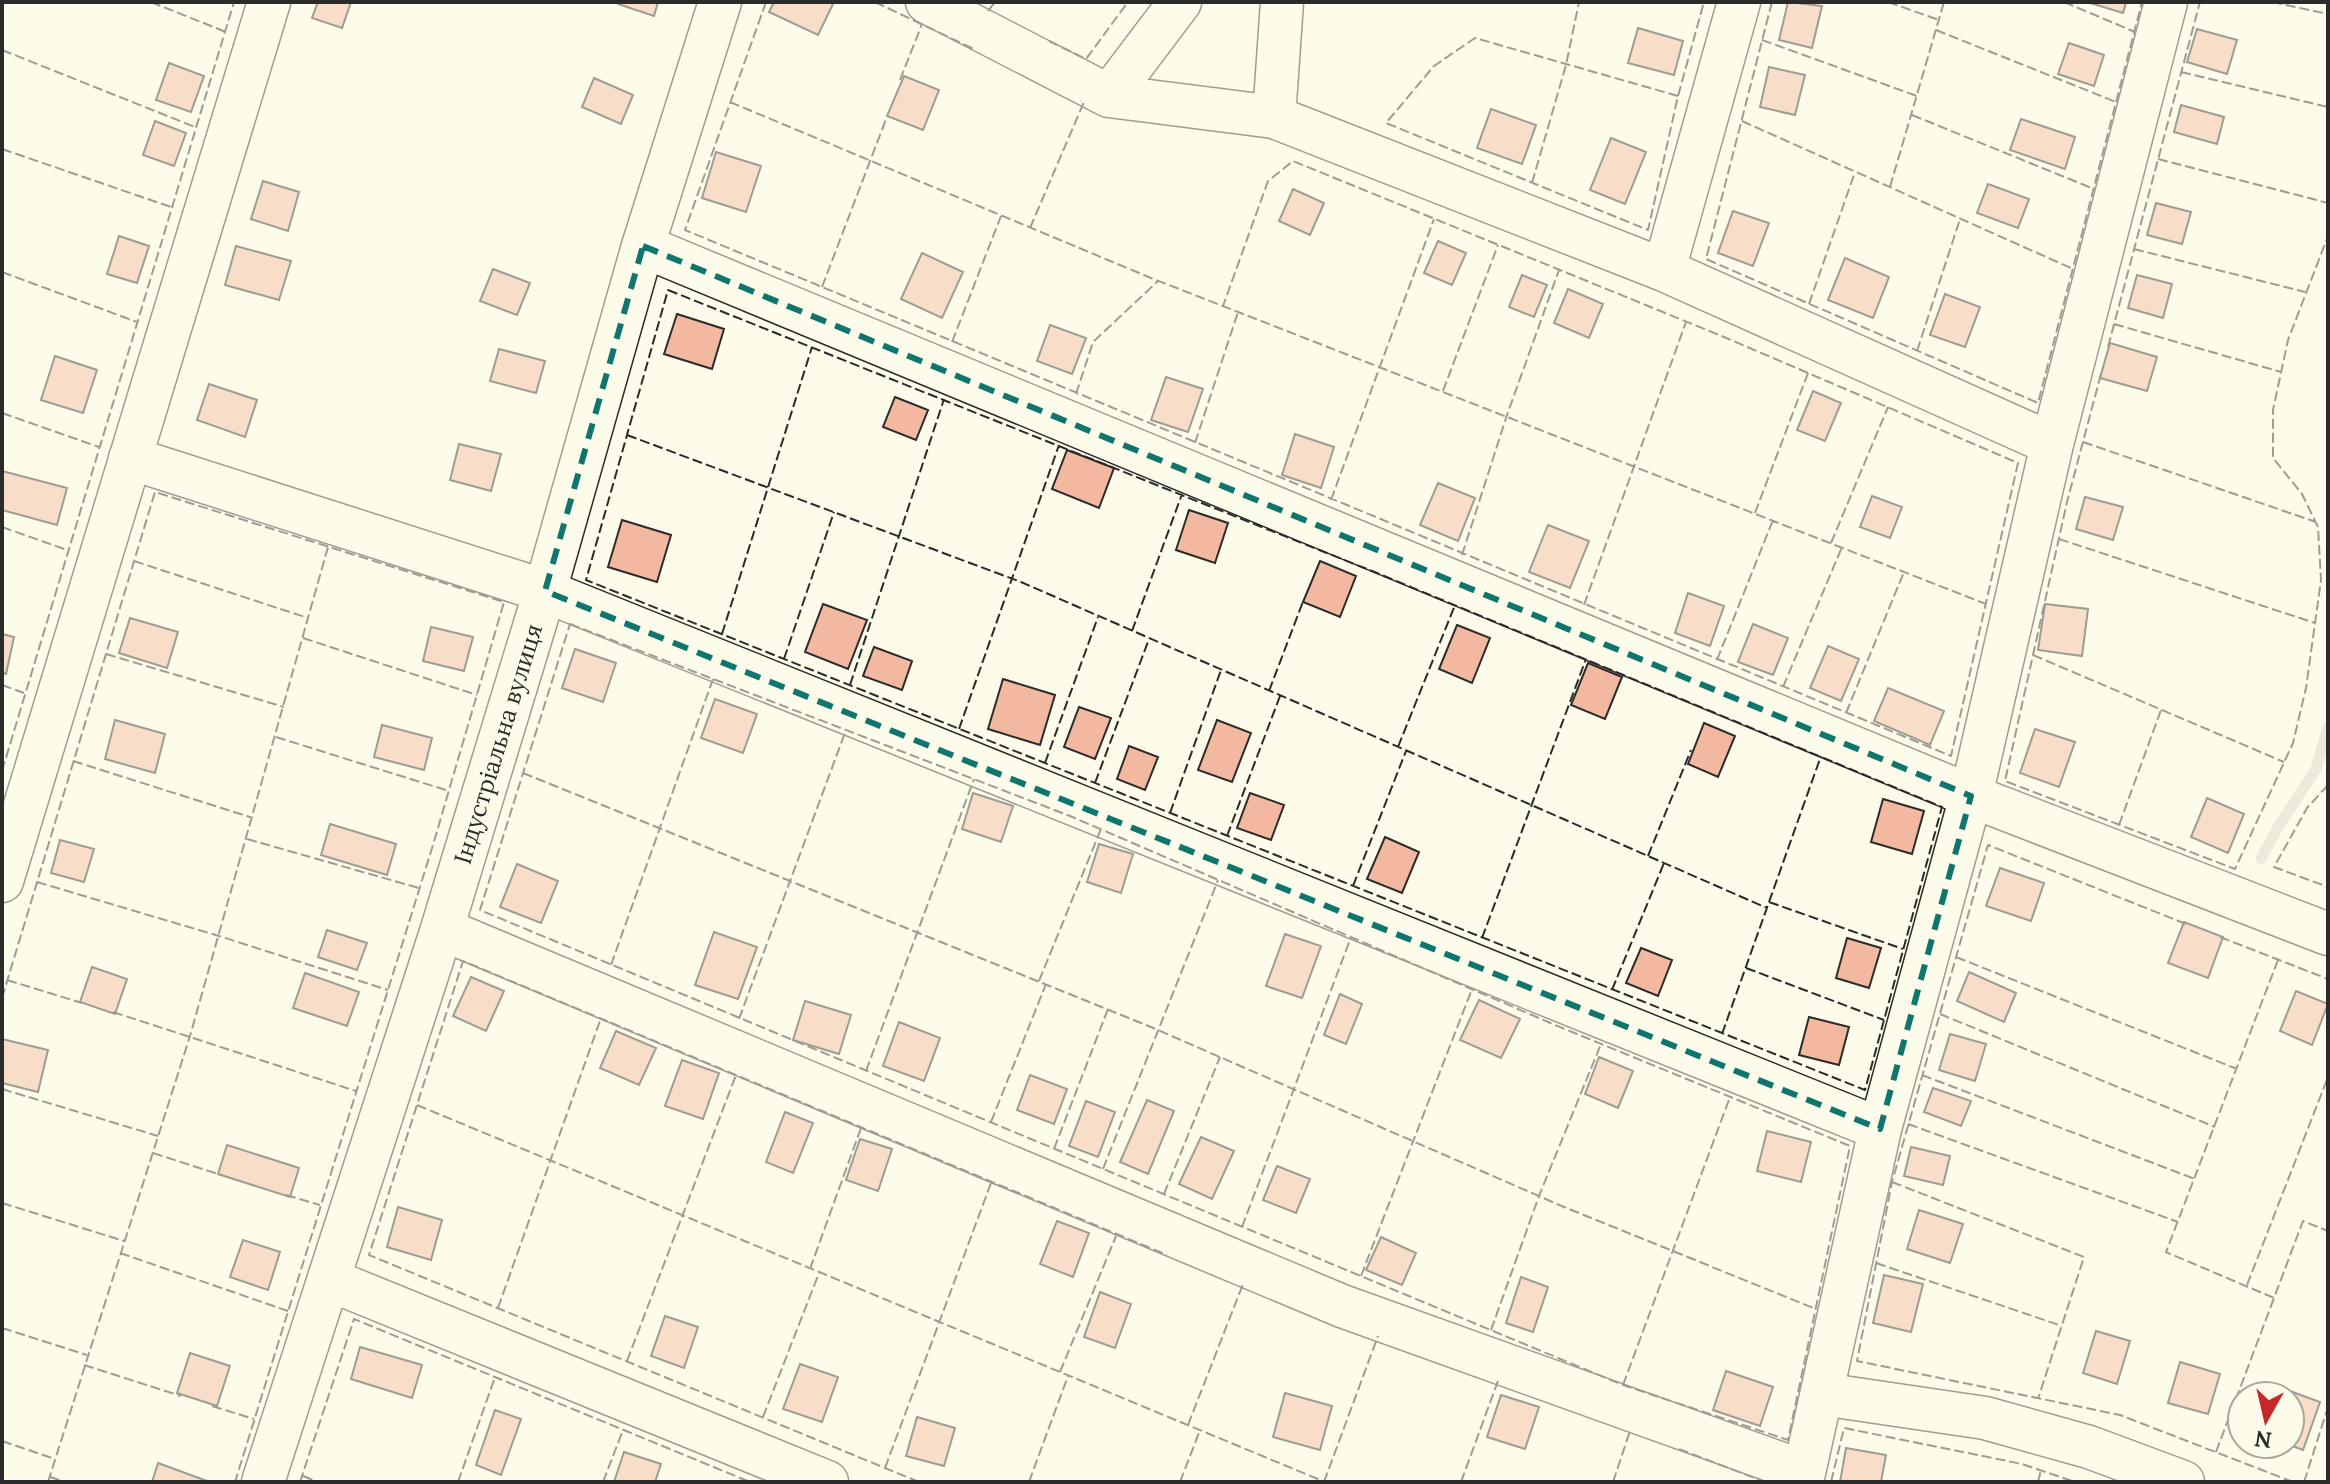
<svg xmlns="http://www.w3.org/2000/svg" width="2330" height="1484" font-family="Lora,serif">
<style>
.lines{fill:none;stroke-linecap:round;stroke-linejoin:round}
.stream{stroke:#d8d7c9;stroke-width:11}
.building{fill:#f2b8a0;stroke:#2b2b2b;stroke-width:2}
.minor-casing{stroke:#2b2b2b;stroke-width:45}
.minor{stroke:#fdfbea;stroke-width:42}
.fence{stroke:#2b2b2b;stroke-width:2;stroke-dasharray:10 4;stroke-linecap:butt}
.marked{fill:none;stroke:#0f766e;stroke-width:6;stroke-dasharray:16 10;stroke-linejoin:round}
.labels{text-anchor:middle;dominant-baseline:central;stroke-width:6;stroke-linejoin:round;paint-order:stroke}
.street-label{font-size:24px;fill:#2b2b2b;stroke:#fdfbea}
</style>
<rect width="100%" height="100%" fill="#fdfbea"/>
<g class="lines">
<path class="stream" d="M2261,859L2278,827L2316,769L2328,727"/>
</g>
<path class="building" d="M318,2H351L342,28L312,18Z
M618,2H658L654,16L618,4Z
M774,2H834L818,35L769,12Z
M1788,2L1822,6L1812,48L1779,40Z
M2087,2H2126L2123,13Z
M1638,28L1683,41L1674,75L1628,63Z
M2197,29L2237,40L2227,74L2187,62Z
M2069,43L2104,55L2094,86L2058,74Z
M169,63L204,76L191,112L156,100Z
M1769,67L1805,75L1795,115L1760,107Z
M904,76L939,90L923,130L887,116Z
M594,78L633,95L621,124L582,107Z
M2181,105L2224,117L2217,144L2174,132Z
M1491,109L1536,125L1522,164L1477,148Z
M2021,119L2075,137L2065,169L2010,150Z
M155,121L186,133L174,166L143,155Z
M1611,138L1646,152L1625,204L1590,190Z
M716,152L761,166L746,212L702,198Z
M263,181L299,192L288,231L251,219Z
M1988,184L2029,199L2018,228L1977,213Z
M1293,189L1324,203L1310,235L1279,221Z
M2156,203L2191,212L2182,244L2147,235Z
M1733,211L1769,223L1753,266L1718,253Z
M119,236L149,246L137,283L107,274Z
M1438,241L1466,253L1452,285L1424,273Z
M236,246L291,261L279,300L225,285Z
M922,253L963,272L942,318L901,299Z
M1845,258L1889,277L1873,318L1828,300Z
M493,269L530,283L517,315L480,301Z
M1522,275L1547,285L1534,317L1509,307Z
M2137,275L2172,284L2163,318L2128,308Z
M1568,289L1603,304L1589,338L1554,323Z
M1945,294L1980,307L1965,347L1930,335Z
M677,314L724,329L712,369L664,354Z
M1050,325L1086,338L1072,374L1037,361Z
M2110,343L2157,357L2147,391L2100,378Z
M499,349L545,361L536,393L490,381Z
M55,356L97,370L83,413L41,400Z
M1166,377L1203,389L1188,432L1151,420Z
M209,384L257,400L245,437L197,420Z
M1813,391L1841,403L1825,441L1797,430Z
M895,397L928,410L916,440L883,427Z
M1295,434L1334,447L1321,488L1282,475Z
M459,444L501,454L491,491L450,480Z
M1067,450L1114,468L1099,508L1052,489Z
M2,471L67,488L57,525L2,510Z
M1438,483L1475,498L1458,541L1420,525Z
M1872,496L1902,507L1890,538L1860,527Z
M2085,497L2123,507L2113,540L2076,529Z
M1189,510L1228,523L1215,563L1176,550Z
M622,520L671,535L657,582L608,567Z
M1548,525L1589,541L1570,588L1529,572Z
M1320,561L1356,576L1340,617L1303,602Z
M1688,593L1724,606L1710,646L1675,633Z
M823,604L867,620L848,669L805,652Z
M2045,604L2088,609L2082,656L2038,650Z
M130,618L178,632L167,668L119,653Z
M1753,624L1788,638L1773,675L1738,662Z
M1457,625L1490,638L1472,683L1439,669Z
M431,627L473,637L464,671L423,661Z
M2,634L14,637L6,674L2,673Z
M1828,646L1859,659L1841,701L1810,688Z
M874,647L912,661L902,690L863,676Z
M575,649L616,663L603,702L562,688Z
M1588,663L1622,677L1605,719L1571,705Z
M1003,679L1055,695L1040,745L988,729Z
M1888,688L1944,711L1930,745L1874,721Z
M715,699L757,714L743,753L701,738Z
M1079,707L1111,718L1095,759L1064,747Z
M115,720L165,734L155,773L105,759Z
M1217,720L1251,733L1232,782L1198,770Z
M1704,723L1735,736L1718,777L1688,764Z
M382,725L432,738L424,770L374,757Z
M2035,729L2075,742L2059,787L2020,773Z
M1129,746L1158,757L1145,790L1117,779Z
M973,793L1013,806L1001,842L962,829Z
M1250,793L1284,805L1271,840L1237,828Z
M2207,798L2244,814L2228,853L2191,837Z
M1883,799L1924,811L1912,854L1871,842Z
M330,824L396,844L387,875L321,855Z
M1385,837L1419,852L1402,893L1367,879Z
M60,840L94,849L84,882L51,873Z
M1099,844L1133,854L1121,893L1087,882Z
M517,864L558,881L541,923L500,907Z
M2000,868L2044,883L2031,921L1986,906Z
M2184,922L2223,937L2208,978L2168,963Z
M327,930L367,943L357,970L318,957Z
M714,932L757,947L738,999L695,985Z
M1285,934L1321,946L1302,998L1266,986Z
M1847,938L1881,948L1869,988L1836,978Z
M1641,948L1672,960L1658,996L1626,983Z
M92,967L127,979L115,1014L80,1002Z
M1969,972L2016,993L2004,1022L1957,1001Z
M305,973L359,992L347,1026L293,1008Z
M471,977L504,991L486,1031L453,1016Z
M2296,991L2328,1004L2312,1045L2280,1031Z
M1340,994L1362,1004L1346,1044L1324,1035Z
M1479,1000L1520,1019L1501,1058L1460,1040Z
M805,1001L851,1015L839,1054L793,1040Z
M1809,1017L1849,1027L1839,1065L1799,1055Z
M899,1022L940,1038L924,1081L883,1066Z
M616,1031L656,1048L639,1085L600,1068Z
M1950,1034L1986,1044L1975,1081L1939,1070Z
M2,1039L48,1050L38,1092L2,1083Z
M1599,1057L1633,1071L1618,1108L1585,1094Z
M682,1060L719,1073L703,1119L665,1106Z
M1030,1075L1067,1089L1054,1124L1017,1110Z
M1933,1088L1971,1101L1961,1126L1924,1112Z
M1147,1100L1174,1111L1148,1174L1120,1162Z
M1086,1101L1115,1112L1098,1157L1069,1146Z
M785,1112L813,1123L793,1173L766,1162Z
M1767,1131L1811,1142L1801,1182L1757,1171Z
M1201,1137L1234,1151L1212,1199L1179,1184Z
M860,1139L892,1149L878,1191L846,1180Z
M227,1145L299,1168L290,1197L218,1174Z
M1911,1147L1950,1156L1943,1185L1904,1176Z
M1277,1166L1310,1179L1296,1213L1263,1200Z
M398,1207L442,1220L431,1260L387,1247Z
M1919,1210L1963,1224L1950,1263L1907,1249Z
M1057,1221L1089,1233L1073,1277L1040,1264Z
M1381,1237L1416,1253L1402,1285L1366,1270Z
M243,1240L280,1252L268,1290L230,1277Z
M1884,1275L1923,1284L1911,1332L1873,1323Z
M1521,1277L1548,1287L1533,1332L1506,1323Z
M1100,1292L1131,1304L1115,1348L1084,1337Z
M665,1316L698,1327L684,1368L651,1356Z
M2096,1331L2130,1341L2117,1384L2083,1373Z
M360,1347L422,1365L412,1398L351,1379Z
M190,1353L230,1366L217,1406L177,1393Z
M2180,1362L2220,1374L2208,1414L2168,1403Z
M800,1364L838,1377L822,1422L783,1409Z
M1726,1371L1773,1387L1760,1426L1713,1410Z
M2290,1391L2320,1402L2303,1450L2287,1444H2290Z
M1285,1393L1332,1406L1320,1450L1273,1437Z
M1501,1395L1539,1407L1525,1449L1487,1437Z
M495,1410L521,1419L501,1475L476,1465Z
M917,1417L955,1428L944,1466L906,1456Z
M1846,1448L1886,1455L1881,1482H1840Z
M624,1452L661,1464L655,1482H614Z
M158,1463L207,1481V1482H152Z"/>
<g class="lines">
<defs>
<path id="minor" d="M927,2L1109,96L1274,117L1664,270L2052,444
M1109,96L1180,2
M1274,117L1282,2
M643,246L1971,796L2328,934
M1664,270L1739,2
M130,458L545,591L1880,1129
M2,881L269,2
M442,929L1342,1306L1804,1472
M330,1280L827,1482
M1822,1394L1985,1418L2089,1447L2183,1482
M263,1482L442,929L545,591L643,246L720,2
M1802,1482L1880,1129L1971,796L2052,444L2166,2"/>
</defs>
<use href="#minor" class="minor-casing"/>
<use href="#minor" class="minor"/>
<path class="fence" d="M151,2L226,32
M766,2L685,230L1951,756L2018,463L1724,337L1293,161L1268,181L1223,306
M875,2L976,50
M1772,2L1706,259L2038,403L2142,2
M1888,2L1939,20
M2064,2L2135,32
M2272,2L2328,14
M988,11L995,2
M1936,30L2116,102
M1762,40L1917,96
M1049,41L1086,59L1128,2
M2,50L195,127
M2181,72L2328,107
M900,80L922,24
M1678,96L1475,38L1434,66L1386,123L1648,230L1678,96L1704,2
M730,102L1151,278L1986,604
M1912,115L2094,189
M1742,121L2073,269
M2,149L171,207
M2158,159L2328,203
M1532,183L1566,65L1579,2
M1890,187L1944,2
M1030,228L1084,102L1081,101
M2134,249L2305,292
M2,272L137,322
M822,287L888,114
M668,290L1377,573L1942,807L1865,1090L586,580Z
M1809,304L1855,172
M2114,324L2281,372
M952,342L1001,216
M2108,347L2200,2
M1917,351L1960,219
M2101,374L2067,502L2005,781L2235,869L2293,743L2306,688L2321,580L2318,527L2302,494L2273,458V410L2288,340L2328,236
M1443,391L1498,245
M1076,394L1093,342L1158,281
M2,413L99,447
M627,435L1021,582L1767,908
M2083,442L2316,522
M1195,443L1238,312
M1331,500L1434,219
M1755,513L1808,373
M2,527L67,550
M2059,539L2315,623
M1831,543L1888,407
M1462,555L1507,415L1559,270
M134,561L308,618
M1584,605L1686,322
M570,624L1070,816L1555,1025L1850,1146L1788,1440L1623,1385L480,910Z
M1132,631L1182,494
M722,634L812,347
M303,638L477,695
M106,654L284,707
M2033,655L2284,762
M784,659L834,512
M1717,660L1773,520
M2,685L24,693
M850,685L944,399
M1783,687L1842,547
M1269,691L1304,599
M1846,713L1904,572
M959,729L1059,445
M276,737L449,791
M1398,747L1455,605
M73,761L253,818
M1045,763L1098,617
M2,771L234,2
M523,773L1151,1027L1564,1207L1816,1309
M1095,783L1149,639
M2328,785L2307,808L2274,867L2328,887
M1170,813L1221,670
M2119,825L2161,710
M1227,836L1280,696
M247,839L419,888
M1648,856L1691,750
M37,882L219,936L388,990
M1353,886L1406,751
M1769,902L1903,949
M2186,924L1988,845L1892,1182L1857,1361L2120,1415L2293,1482
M2220,937L2328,979
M1482,938L1586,659
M1956,957L2237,1069
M2278,960L2166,1252L2274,1298L2303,1221L2328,1231
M611,965L713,679
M1746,968L1884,1020
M7,980L82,1003
M1039,981L1101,829
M1612,990L1664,863
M2,998L155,492L504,602L433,845L235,1482
M113,1012L356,1091
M1940,1014L2215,1127
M739,1019L846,730
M1722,1034L1821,756
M866,1071L974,779
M1922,1075L2195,1179
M2,1089L158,1136
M417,1105L1325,1482
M991,1122L1046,984
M1908,1124L2178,1222
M1054,1149L1108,1009
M153,1153L221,1175
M1103,1169L1218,880
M1892,1182L2084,1257L2038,1399
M1164,1194L1220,1057
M286,1195L320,1205
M2,1203L124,1241
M1242,1227L1351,937
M120,1253L288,1311
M1876,1263L2062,1326
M810,1269L861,1128
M1361,1276L1472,989
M2247,1285L2328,1077
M498,1308L601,1018
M2,1328L87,1355
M1491,1330L1539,1196L1601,1044
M627,1361L736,1075
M84,1365L181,1396
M1060,1372L1116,1236
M1623,1385L1730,1097
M212,1406L254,1419
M763,1417L819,1273
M1188,1425L1243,1284
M2,1441L55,1459
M1679,1449L1765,1482
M2216,1452L2274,1298
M885,1468L991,1183
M303,1476L318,1482
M50,1477L66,1482
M48,1482L190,1036L328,547
M300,1482L354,1319L750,1482
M458,1482L495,1377
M603,1482L623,1430
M919,1482L369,1255L463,961L1167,1255
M1029,1482L1068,1376
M1180,1482L1200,1430
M1324,1482L1378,1336
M1461,1482L1498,1381
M1613,1482L1630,1431
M1831,1482L1844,1428L2022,1464L2075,1482
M2038,1482L2041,1470
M2304,1482L2328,1407"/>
</g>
<path d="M0 0H2330V1484H0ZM643,246L1971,796L1880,1129L545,591Z" fill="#fdfbea" fill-opacity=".55" fill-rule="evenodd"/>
<path class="marked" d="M643,246L1971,796L1880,1129L545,591Z"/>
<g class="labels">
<g class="street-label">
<text transform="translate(498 744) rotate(-73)">Індустріальна вулиця</text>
</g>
</g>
<rect width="2330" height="1484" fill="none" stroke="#2b2b2b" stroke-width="8"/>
<g transform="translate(2266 1420) rotate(188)"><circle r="38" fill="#fdfbea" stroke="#a9a89e" stroke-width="2"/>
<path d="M0-6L14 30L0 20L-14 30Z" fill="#c62828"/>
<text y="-12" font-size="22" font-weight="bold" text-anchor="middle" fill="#2b2b2b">N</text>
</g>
</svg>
